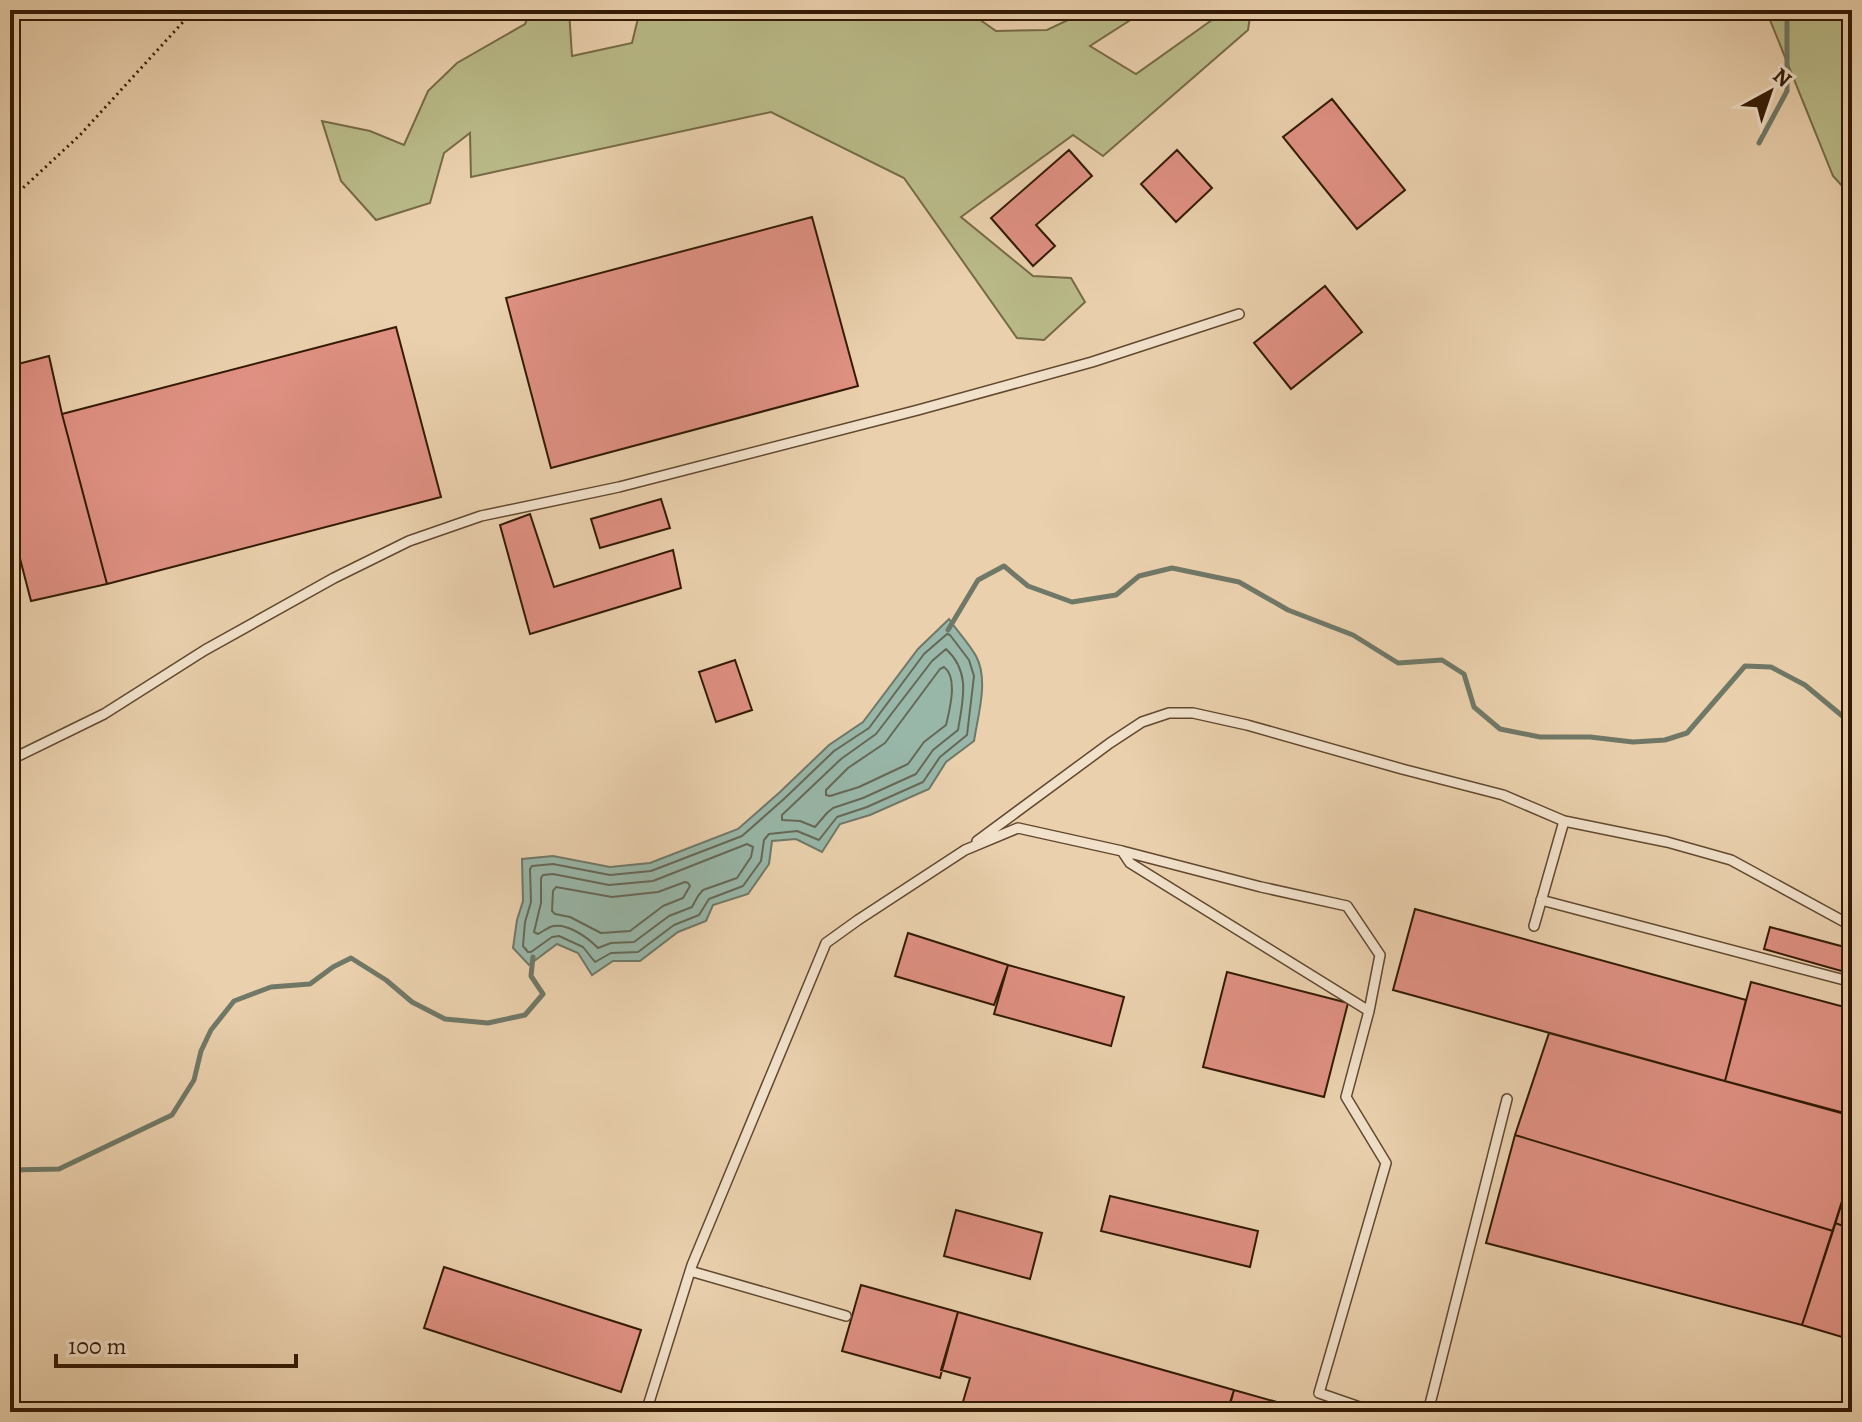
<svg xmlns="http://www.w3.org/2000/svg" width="1862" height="1422" font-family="Alegreya,serif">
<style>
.green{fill:#b9ba88;stroke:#766a46;stroke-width:2}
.water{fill:#98b7a9;stroke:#707867;stroke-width:2}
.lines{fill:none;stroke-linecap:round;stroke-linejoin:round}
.shore{stroke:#666856;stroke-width:2}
.stream{stroke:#707867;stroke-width:5}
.building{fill:#df9082;stroke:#331a04;stroke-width:2}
.lane-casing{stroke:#61482e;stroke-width:12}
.path{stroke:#331a04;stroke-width:3;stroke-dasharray:2 4;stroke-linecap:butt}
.lane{stroke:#f1e0ca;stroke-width:9}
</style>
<rect width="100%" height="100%" fill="#ead0ad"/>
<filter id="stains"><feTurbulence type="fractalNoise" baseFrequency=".0025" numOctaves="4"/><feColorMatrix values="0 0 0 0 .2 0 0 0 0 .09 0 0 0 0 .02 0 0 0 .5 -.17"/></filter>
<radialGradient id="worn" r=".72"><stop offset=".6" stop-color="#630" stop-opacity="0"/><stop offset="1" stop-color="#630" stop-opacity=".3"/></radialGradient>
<path class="green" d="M531,10H569L572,56L632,43L640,10H966L996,31L1047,30L1089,10H1146L1090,46L1136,74L1226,10H1251L1248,30L1103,156L1073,135L961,217L1033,276L1071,278L1085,302L1044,340L1017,338L904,178L771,112L471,177L470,133L444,153L430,203L376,220L341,181L322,121L370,131L404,145L428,91L457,63L525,24Z
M1766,10H1852V197L1833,176Z"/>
<path class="water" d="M949,619C957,631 969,643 976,656C989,680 978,715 974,741L946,762L929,789L870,815L840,824L822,852L796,839L772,841L769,864L748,894L713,905L706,921L678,932L640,961H613L592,975L578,953L557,944L529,965L513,948L517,920L523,901L522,859L553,856L610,867L650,863L738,829L780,792L829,745L863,722L918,649Z"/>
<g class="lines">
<path class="shore" d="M947,634L950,635L969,660L974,676L967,735L940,757L923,782L867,807L837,817L819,840L797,831L769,834L764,840L761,861L743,886L709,899L699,915L674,925L638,952L611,953L595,962L583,947L559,936L552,937L531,952H528L523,946L525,922L531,902L530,869L532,866L553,864L610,875L651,871L742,836L785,798L834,751L869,728L924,654Z
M946,649C971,672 963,699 958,730L933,750L916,774L863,798L833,808L827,813L815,827L800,821L782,820V815L841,759L876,734L932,661Z
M944,667C958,677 950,709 946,725L924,742L908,764L859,787L830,796L826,795V790L848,768L885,743L940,669Z
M747,844L753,847L751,857L737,878L703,890L698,896L692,907L669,916L634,942L611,943L598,948C588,938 566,921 550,927C548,928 540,933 538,934L534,932L541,903V878L543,875L553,874L609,885L653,881Z
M685,882L688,883L690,886L683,898L663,906L630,931L601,933L570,917L555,914L552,911L553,891L556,887L612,897L658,892Z"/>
<path class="stream" d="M1759,143L1787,91V10
M948,630L978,580L1004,566L1028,586L1072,602L1116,595L1139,576L1172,568L1239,582L1288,610L1353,635L1398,663L1442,660L1464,674L1474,707L1500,729L1540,737H1590L1633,742L1665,740L1687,733L1745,666L1771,667L1805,685L1852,724
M10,1170L59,1169L172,1115L194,1080L201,1051L211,1030L234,1001L271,987L310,984L333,967L351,958L386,980L412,1002L445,1019L488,1023L525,1015L543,994L531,976L533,957"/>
</g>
<path class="building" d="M1332,99L1405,190L1357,229L1283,137Z
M1069,150L1092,176L1036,225L1055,246L1033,266L991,218Z
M1177,150L1212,188L1176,222L1141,184Z
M812,217L858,386L551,468L506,298Z
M1325,286L1362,332L1291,389L1254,343Z
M396,327L441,497L107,584L62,414Z
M49,356L62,414L107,584L31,601L10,520V366Z
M661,499L670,528L600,548L591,519Z
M530,514L554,587L673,550L681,588L530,634L500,525Z
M735,660L752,710L716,722L699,672Z
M1415,909L1746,1000L1725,1081L1393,990Z
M1770,927L1852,949L1845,972L1764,949Z
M908,933L1008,965L994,1005L895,976Z
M1008,965L1124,997L1111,1046L994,1014Z
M1227,972L1348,1003L1324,1097L1203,1067Z
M1751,982L1852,1009V1115L1725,1081Z
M1549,1033L1852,1116V1170L1833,1231L1515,1135Z
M1515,1135L1833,1231L1802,1325L1486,1243Z
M1852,1170V1229L1835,1223Z
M1110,1196L1258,1231L1250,1267L1101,1231Z
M956,1210L1042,1233L1030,1279L944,1256Z
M1835,1223L1852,1229V1340L1802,1325Z
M444,1267L641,1330L621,1392L424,1328Z
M861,1285L958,1312L940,1378L842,1351Z
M958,1312L1234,1390L1228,1412H960L970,1378L941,1370Z
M1234,1390L1312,1412H1227Z"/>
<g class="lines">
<defs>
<path id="lane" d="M10,760L104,714L205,650L334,578L409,541L481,516L619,487L918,410L1092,362L1239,314
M977,841L1110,743L1142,722L1169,713H1193L1247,725L1402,769L1503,795L1564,821L1667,842L1731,860L1852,926
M1122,851L1261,887L1347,906L1380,955L1369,1011L1346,1097L1386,1163L1319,1393L1374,1412
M1541,900L1852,982
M1534,926L1564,821
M690,1271L846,1316
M646,1412L692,1265L826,943L858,920L965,850L1018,828L1122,851L1130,863L1369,1011
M1428,1412L1507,1099"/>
</defs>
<use href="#lane" class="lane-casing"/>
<path class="path" d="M10,200L80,135L194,10"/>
<use href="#lane" class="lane"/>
</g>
<rect width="1862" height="1422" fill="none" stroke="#ead0ad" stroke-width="40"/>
<rect x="12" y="12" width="1838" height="1398" fill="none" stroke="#331a04" stroke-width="4"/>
<rect x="20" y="20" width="1822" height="1382" fill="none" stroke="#331a04" stroke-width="2"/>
<g transform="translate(1770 92) rotate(40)" stroke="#f1e0ca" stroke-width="6" paint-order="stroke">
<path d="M0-6L14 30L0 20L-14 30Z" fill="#331a04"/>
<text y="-12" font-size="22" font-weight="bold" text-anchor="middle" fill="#331a04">N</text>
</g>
<path d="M56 1354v12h240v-12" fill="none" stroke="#331a04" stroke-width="4"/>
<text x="68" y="1354" font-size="24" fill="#331a04" stroke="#f1e0ca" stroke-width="6" paint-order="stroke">100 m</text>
<rect width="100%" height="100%" filter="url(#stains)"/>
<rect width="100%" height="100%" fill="url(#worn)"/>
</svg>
